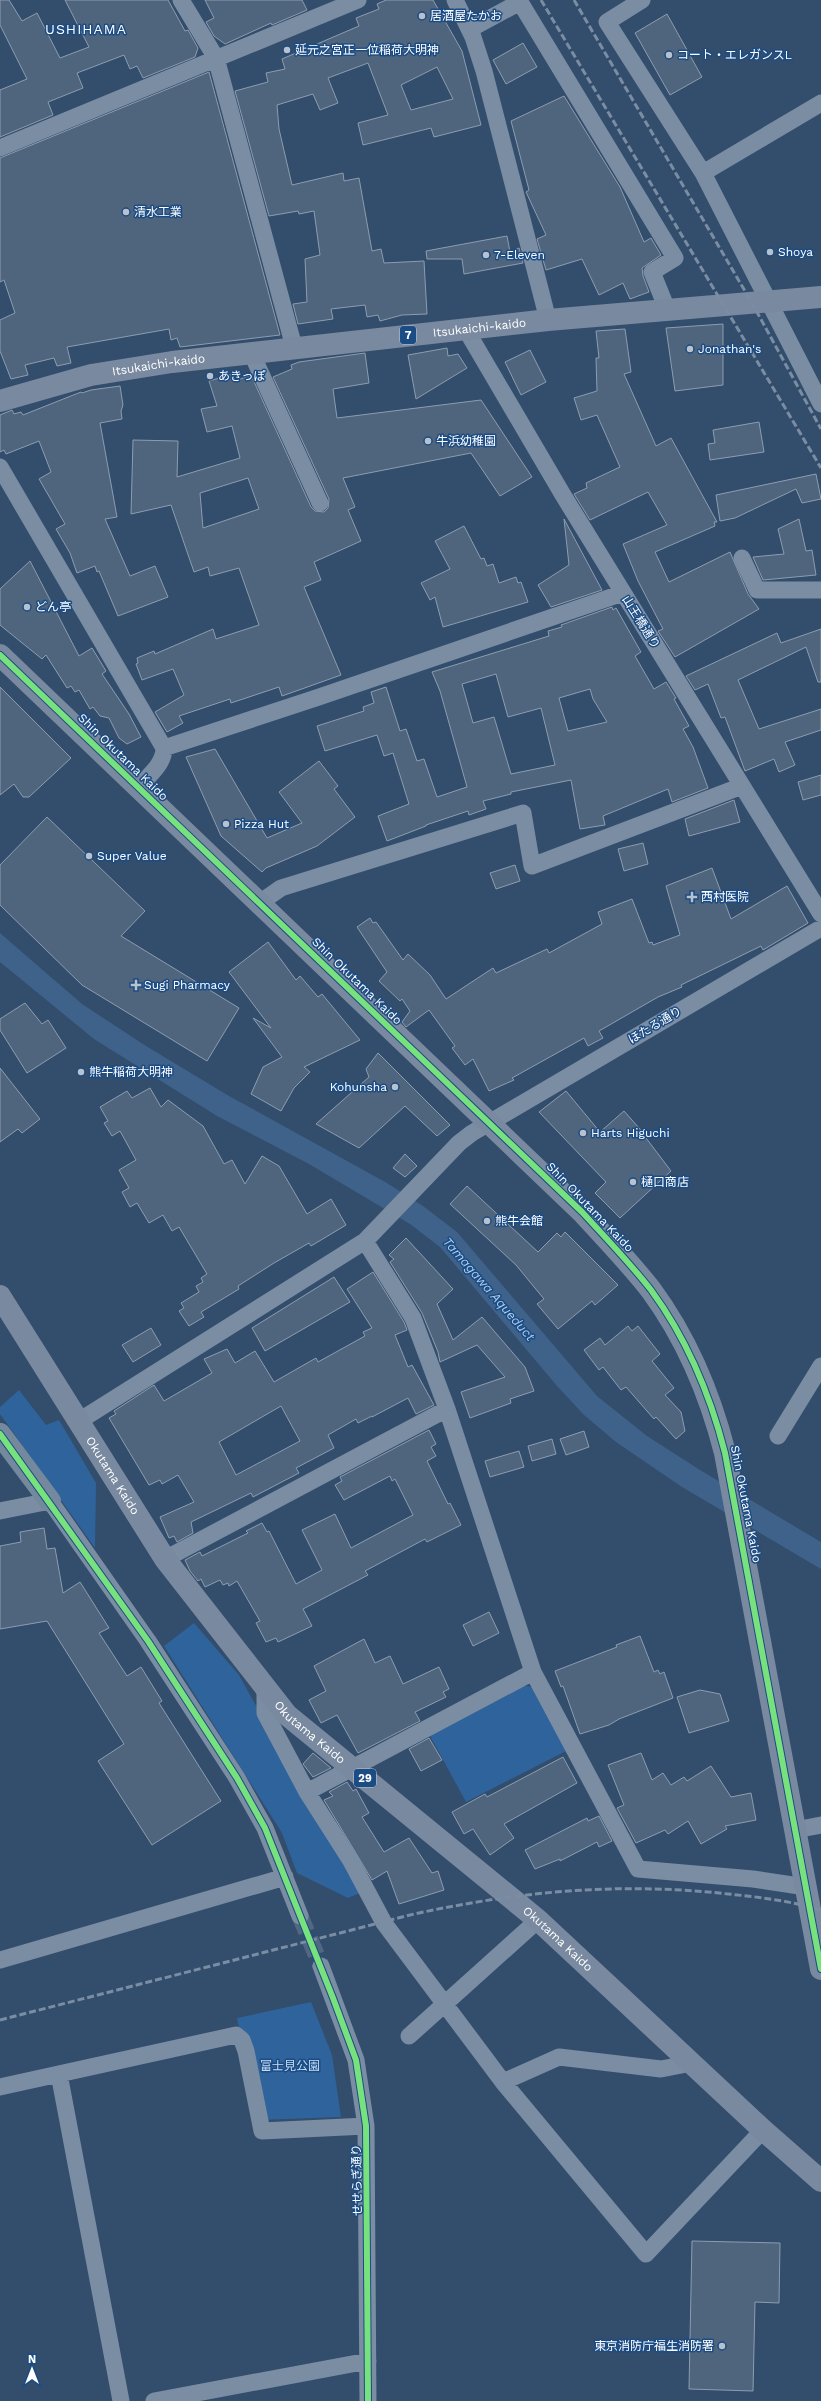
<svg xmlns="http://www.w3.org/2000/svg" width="821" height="2401" font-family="'Work Sans','Noto Sans JP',sans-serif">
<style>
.green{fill:#2f639b}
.water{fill:#3f628a}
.building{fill:#4f657d;stroke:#8d9db0;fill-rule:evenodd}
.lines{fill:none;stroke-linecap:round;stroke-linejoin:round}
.street-tunnel{stroke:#526882;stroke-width:17;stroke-dasharray:17 8;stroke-linecap:butt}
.street{stroke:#7a8da2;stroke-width:17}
.secondary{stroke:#74889e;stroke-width:22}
.primary{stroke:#79899f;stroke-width:22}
.rail{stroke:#7a8da2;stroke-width:3;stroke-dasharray:7 3;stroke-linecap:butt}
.cycleway-casing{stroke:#1b4c84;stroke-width:8}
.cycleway{stroke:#77e17e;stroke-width:6}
.poi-dot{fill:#b8c1cc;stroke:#1b4c84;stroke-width:1.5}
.labels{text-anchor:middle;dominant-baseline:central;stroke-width:3;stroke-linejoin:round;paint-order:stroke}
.shield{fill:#1b4c84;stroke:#bbc9da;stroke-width:1}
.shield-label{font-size:11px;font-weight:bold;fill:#fff}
.poi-label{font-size:12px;fill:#fff;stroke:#1b4c84;text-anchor:start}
.street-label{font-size:12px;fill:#fff;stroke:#1b4c84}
.park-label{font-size:12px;fill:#c6def8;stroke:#1b4c84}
.water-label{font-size:13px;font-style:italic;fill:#adcef2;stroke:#1b4c84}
.quarter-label{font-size:14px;letter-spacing:1px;fill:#fff;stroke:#1b4c84}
</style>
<rect width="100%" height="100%" fill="#334d6c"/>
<path class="green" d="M19,1390L46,1425L59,1420L96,1483L95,1548L0,1414V1407Z
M194,1623L239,1675L360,1893L348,1898L297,1873L282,1833L164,1646Z
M523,1685L536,1688L572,1748L466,1802L429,1734Z
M311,2002L332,2055L341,2117L258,2120L237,2018Z"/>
<path class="water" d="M0,933L82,1004L146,1046L229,1096L387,1183L423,1206L457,1232L597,1396L647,1436L700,1470L821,1542V1569L682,1487L616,1442L584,1415L557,1386L440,1247L410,1224L309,1164L217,1116L94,1039L0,962Z"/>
<path class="building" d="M0,0H9L22,21L37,13L60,58L89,47L65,0H168L185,31L188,30L198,48L195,57L143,78L137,66L130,69L124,55L77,73L83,88L48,102L53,115L0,137V90L27,79L0,25Z
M205,0H302L307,10L272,25L271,23L225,44L214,36L206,22L214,18Z
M386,0H433L462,51L481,125L434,137L431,128L363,145L358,123L388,115L368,63L328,78L338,103L320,110L313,94L277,105L279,129L292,185L343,173L344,181L359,178L372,251L381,249L384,263L424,261L427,314L402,315L380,321L378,315L367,317L365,305L331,309L333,319L298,324L293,304L307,302L305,259L320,255L314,211L299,214L298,211L269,216L235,91L268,82L266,73L285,69L282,59L359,26L356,18L379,9L377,4ZM437,67L453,99L411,110L401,85Z
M667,14L702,77L670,95L635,33Z
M523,43L537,67L506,84L493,60Z
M209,72L280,335L180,347L177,338L171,340L169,329L67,347L71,363L57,366L54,358L25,365L28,375L11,379L0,351V320L15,313L4,280L0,282V158Z
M564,96L620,187L644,242L651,238L661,255L642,268L643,276L649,292L630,299L623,283L599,295L582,259L546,270L537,239L546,235L526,192L529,190L511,121Z
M507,236L510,252L519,248L523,263L464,274L462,259H427L426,251Z
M723,324V385L675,391L666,328Z
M625,329L631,372L624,374L656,446L671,438L717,522H714L715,526L655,552L669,582L730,552L748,594L759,609L675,657L658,631L663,629L638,581L623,544L667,525L648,492L590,520L574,494L587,488L586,483L620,467L597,415L581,420L574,398L597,391L596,358H599L596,331Z
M447,348L448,356L458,354L467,368L416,399L408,355Z
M530,350L546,382L521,395L505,362Z
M365,353L369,383L333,389L337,418L481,400L532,477L500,496L471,453L343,478L355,507L348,510L361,541L314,562L321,580L304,587L341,675L282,696L279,687L231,703L230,699L179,716L183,723L167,732L155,712L184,695L173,669L142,680L136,664L138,663L137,658L154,651L155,654L213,629L216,639L259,625L239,568L210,576L208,567L194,572L171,505L131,514L133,440L178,441L177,477L240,458L232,426L207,432L201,409L217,406L209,381L233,374L235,381L251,375L311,507L315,511L324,512L328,508L329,499L273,377L292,369L291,365L299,362ZM248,478L259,509L203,528L200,493Z
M120,386L123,405L121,411L122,419L100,423L117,517L105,519L130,576L155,566L168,597L118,616L99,571L97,572L95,566L77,573L70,553L56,529L65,524L39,479L51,472L39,441L6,454L4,450L0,452V415L12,410L14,414L21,412L23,415L81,392L82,393L91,390Z
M759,422L764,452L710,460L708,444L715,443L713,430Z
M816,474L821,499L802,503L796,489L735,518L720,521L716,495Z
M564,519L602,590L551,607L538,585L569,565Z
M799,519L806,551L812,550L816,575L763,580L753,557L784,554L778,529Z
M464,526L481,559L484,558L487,566L493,564L499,583L516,577L518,583L521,582L528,602L443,627L435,597L430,600L421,583L450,569L435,541Z
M30,561L79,656L92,648L106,671L102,674L129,714L141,737L127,744L119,738L109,718L100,716L93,707L90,709L79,690L75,692L71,686L67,688L46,655L42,659L0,625V589Z
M612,607L613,610L616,608L641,652L635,656L654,689L666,682L676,698L674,699L689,726L683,729L693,747L708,788L672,802L668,789L603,816L605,825L580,829L571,780L511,792V794L483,801L486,809L469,815L468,811L426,825V826L387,841L378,816L409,804L393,753L384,756L377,735L325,751L317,726L364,711L363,707L374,703L371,692L386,687L400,731L406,729L417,761L424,759L437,797L467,787L440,691L432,672L549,636L548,631L562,627L561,625ZM496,674L508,717L541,708L555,765L511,774L494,717L473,723L462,684ZM590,689L593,699L607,722L568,731L559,698Z
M821,629V682H818L806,647L738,680L759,729L821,709V730L785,742L795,765L779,772L774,759L745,771L725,717L721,718L708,684L695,690L686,676L777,633L781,643Z
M0,687L71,758L29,797H23L14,784L0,795Z
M215,749L267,838L302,823L279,792L319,761L338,786L334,789L355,817L317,846L266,868L262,872L221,836L186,757Z
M821,775V795L803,800L798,782Z
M734,800L740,822L689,836L685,819Z
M47,817L145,911L121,936L239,1008L207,1061L82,985L0,905V865Z
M643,843L648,864L624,871L618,849Z
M515,865L520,881L496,889L490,873Z
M712,868L731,919L787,886L808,923L763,950L761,946L681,985L682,987L658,997L599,1031L603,1038L588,1046L584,1038L512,1078L514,1080L489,1091L473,1059L465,1065L452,1048L455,1046L429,1010L406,1027L402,1022L410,1011L402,999L400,1001L379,981L387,972L357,927L370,918L373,923L376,922L403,960L408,954L430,975L446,999L493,968L496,973L547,949L549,953L602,924L598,912L632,899L649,943L652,942L653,945L680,935L666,886Z
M268,942L296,980L300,976L318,997L322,994L360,1040L304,1067L310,1072L294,1088L281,1111L251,1094L263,1067L282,1057L253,1018L271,1028L229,972Z
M25,1003L42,1024L48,1020L66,1048L27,1073L0,1030V1019Z
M378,1053L450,1125L437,1136L405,1106L359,1148L316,1124L369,1077L366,1069Z
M0,1068L40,1119L22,1133L18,1129L0,1142Z
M150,1088L161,1107L168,1100L203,1126L224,1164L232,1160L245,1184L262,1156L279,1166L307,1214L331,1199L346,1225L311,1246L309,1243L274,1263L238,1286L239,1289L201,1312L204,1317L189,1326L179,1311L184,1308L181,1303L199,1292L196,1286L203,1282L201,1278L207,1274L179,1227L172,1231L163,1215L149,1223L137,1203L130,1207L122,1192L129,1188L119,1170L136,1160L120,1131L112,1136L104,1123L108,1121L100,1107L127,1091L132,1098Z
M566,1091L600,1132L624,1111L647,1137L646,1138L671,1171L620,1218L595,1193L606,1182L539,1112Z
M405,1154L417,1166L405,1177L393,1168Z
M467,1186L538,1252L557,1233L561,1237L565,1232L618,1285L595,1305L592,1301L558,1329L537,1304L544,1299L516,1265L450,1204Z
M406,1238L453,1289L437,1304L453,1340L482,1317L525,1367L534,1391L510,1399L511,1403L470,1418L461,1392L505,1377L477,1345L440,1362L438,1352L422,1313L390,1262L394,1259L389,1255Z
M373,1272L404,1322L407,1330L395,1335L408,1367L412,1365L434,1405L416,1414L408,1398L372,1417V1416L358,1423L356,1419L328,1435L334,1448L296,1468L299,1473L253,1497L251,1493L191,1522L193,1533L177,1542L174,1536L169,1538L160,1517L194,1502L178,1475L162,1484L160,1480L149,1485L109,1418L116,1414L114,1411L154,1385L164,1401L212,1373L204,1359L227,1349L235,1363L255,1351L274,1382L316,1358L318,1362L365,1336L363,1332L372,1328L347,1289ZM281,1406L300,1441L236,1475L219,1442Z
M334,1277L350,1302L265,1351L252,1328Z
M628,1326L632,1331L638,1326L660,1354L652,1361L674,1388L665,1395L681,1412L685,1431L676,1439L656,1417L654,1419L626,1387L621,1390L603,1367L599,1370L584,1350L600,1338L605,1345Z
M151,1328L161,1345L133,1362L122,1345Z
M429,1430L436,1444L431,1447L436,1456L427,1461L448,1504L450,1503L461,1525L427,1542L425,1539L365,1571L368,1575L303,1609L312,1626L278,1642L276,1638L266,1642L256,1623L260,1621L237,1581L229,1586L228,1583L223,1585L220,1580L205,1587L201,1579L198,1581L190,1571L185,1560L200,1552L202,1556L248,1533L246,1531L262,1523L267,1532L269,1531L296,1584L322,1570L302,1530L335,1514L351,1548L413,1515L395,1479L392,1481L390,1476L344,1500L335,1485L342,1481L340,1477Z
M584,1431L589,1447L566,1455L560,1439Z
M552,1439L556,1454L532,1461L528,1446Z
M519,1451L524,1467L490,1477L485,1461Z
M44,1528L47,1549L55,1548L63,1593L80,1582L109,1628L99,1633L127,1676L141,1667L162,1701L159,1703L221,1801L152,1845L98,1761L124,1744L47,1621L0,1629V1546L21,1542L20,1532Z
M489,1612L499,1633L473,1646L463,1625Z
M640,1636L654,1672L658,1670L660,1674L664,1672L673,1698L619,1719L609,1725L580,1734L563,1686L561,1687L555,1671L617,1647L616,1645Z
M364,1639L375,1663L390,1656L403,1684L439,1667L449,1689L443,1692L446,1697L415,1712L420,1721L358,1753L337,1715L321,1723L309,1700L326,1691L314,1666Z
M700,1690L720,1694L729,1721L689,1733L677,1697Z
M429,1738L442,1760L421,1771L409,1749Z
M313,1753L331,1768L313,1777L303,1764Z
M641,1753L652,1780L663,1773L671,1785L684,1777L687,1781L711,1766L731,1797L751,1793L756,1820L725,1826L727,1829L701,1844L688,1821L668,1834L665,1830L636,1843L617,1808L624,1805L608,1765Z
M563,1757L577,1783L504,1824L514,1838L490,1855L473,1829L464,1834L452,1812L485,1794L487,1797Z
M347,1782L353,1791L356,1789L369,1813L362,1817L384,1852L409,1838L432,1873L438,1871L444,1890L399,1904L387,1871L372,1880L324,1800L333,1796L329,1792Z
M599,1816L612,1841L599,1847L597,1842L560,1861V1859L535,1869L525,1850L587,1818L588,1821Z
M692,2241L780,2243L779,2303L755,2302L753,2391L689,2389Z"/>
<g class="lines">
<path class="street-tunnel" d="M300,1916L321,1966"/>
<path class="street" d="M181,0L216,58L294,347
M455,0L473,37L484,71L548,320
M642,0L607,22L703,173L821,404
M470,29L520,2L675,258L652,272L667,309
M0,148L358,0
M703,173L821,103
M465,328L563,495L821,914
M251,352L320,503
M0,467L164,748C164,764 149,775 139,787
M742,558L757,590H821
M164,748L319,697L623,593
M261,902L281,888L523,813L532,866L742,786
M365,1241L413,1318L447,1409L533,1672L638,1869L753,1879L806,1887
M79,1421L365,1241L459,1143L472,1133L821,928
M778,1436L821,1366
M0,1511L50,1501L148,1641L237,1778L265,1828L300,1916
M165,1559L447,1409
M265,1687V1713L307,1792L351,1861L384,1923L503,2082L559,2057L661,2069L692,2063
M307,1792L533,1672
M795,1830L821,1825
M0,1960L285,1877
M321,1966L356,2060L366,2126L368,2401
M409,2036L538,1920
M59,2074L121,2401
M503,2082L646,2254L763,2130
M0,2087L236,2035L242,2040L246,2051L262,2131L366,2126
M154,2401L368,2361"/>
<path class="secondary" d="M0,1434L50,1501"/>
<g class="primary">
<path id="s1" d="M0,401L91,375L172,362L548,320L821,297"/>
<path d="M0,655L582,1212C606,1238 630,1263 651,1290C687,1339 710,1394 725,1453L821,1969"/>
<path id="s2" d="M0,1296L165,1559L287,1715L538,1920L763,2130L821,2181"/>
</g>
<path class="rail" d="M541,0L821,468
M574,0L752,303L821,429
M0,2020L414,1914C521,1891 620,1882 728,1894C759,1897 791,1901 821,1910"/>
<defs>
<path id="cycleway" d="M0,655L582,1212C606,1238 630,1263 651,1290C687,1339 710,1394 725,1453L821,1969
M0,1434L148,1641L237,1778L265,1828L333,1998L356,2060L366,2126L368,2401"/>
</defs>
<use href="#cycleway" class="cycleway-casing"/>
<use href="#cycleway" class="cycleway"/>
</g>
<g class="poi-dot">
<circle cx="422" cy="16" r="4"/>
<circle cx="287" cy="50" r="4"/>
<circle cx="669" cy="55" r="4"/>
<circle cx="126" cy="212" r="4"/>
<circle cx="770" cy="252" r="4"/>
<circle cx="486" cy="255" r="4"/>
<circle cx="690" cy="349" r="4"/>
<circle cx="210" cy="376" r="4"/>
<circle cx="428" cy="441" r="4"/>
<circle cx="27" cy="607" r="4"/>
<circle cx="226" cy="824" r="4"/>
<circle cx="89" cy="856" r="4"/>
<path d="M690 891h4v4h4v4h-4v4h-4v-4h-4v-4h4z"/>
<path d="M134 979h4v4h4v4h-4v4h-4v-4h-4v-4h4z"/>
<circle cx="81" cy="1072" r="4"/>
<circle cx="395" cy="1087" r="4"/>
<circle cx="583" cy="1133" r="4"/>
<circle cx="633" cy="1182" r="4"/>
<circle cx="487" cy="1221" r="4"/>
<circle cx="722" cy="2346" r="4"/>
</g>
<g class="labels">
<g class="shield">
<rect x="400" y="326" width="16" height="18" rx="3"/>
<rect x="354" y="1769" width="22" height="18" rx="3"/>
</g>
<g class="shield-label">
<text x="408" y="335">7</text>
<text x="365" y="1778">29</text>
</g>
<g class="poi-label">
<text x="430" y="16">居酒屋たかお</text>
<text x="295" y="50">延元之宮正一位稲荷大明神</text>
<text x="677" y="55">コート・エレガンスL</text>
<text x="134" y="212">清水工業</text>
<text x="778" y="252">Shoya</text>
<text x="494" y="255">7-Eleven</text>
<text x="698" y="349">Jonathan's</text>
<text x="218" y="376">あきっぽ</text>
<text x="436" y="441">牛浜幼稚園</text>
<text x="35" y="607">どん亭</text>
<text x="234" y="824">Pizza Hut</text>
<text x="97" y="856">Super Value</text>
<text x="701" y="897">西村医院</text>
<text x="144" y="985">Sugi Pharmacy</text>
<text x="89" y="1072">熊牛稲荷大明神</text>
<text x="387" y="1087" text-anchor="end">Kohunsha</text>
<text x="591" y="1133">Harts Higuchi</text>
<text x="641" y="1182">樋口商店</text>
<text x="495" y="1221">熊牛会館</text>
<text x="714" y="2346" text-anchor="end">東京消防庁福生消防署</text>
</g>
<g class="street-label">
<text stroke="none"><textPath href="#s1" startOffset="486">Itsukaichi-kaido</textPath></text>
<text stroke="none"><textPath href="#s1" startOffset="163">Itsukaichi-kaido</textPath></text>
<text transform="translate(641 622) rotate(58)">山王橋通り</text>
<text transform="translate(123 757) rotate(44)">Shin Okutama Kaido</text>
<text transform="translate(357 981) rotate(44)">Shin Okutama Kaido</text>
<text transform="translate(655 1025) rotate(-31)">ほたる通り</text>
<text transform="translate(590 1207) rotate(46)">Shin Okutama Kaido</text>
<text stroke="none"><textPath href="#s2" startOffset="212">Okutama Kaido</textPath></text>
<text transform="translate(746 1504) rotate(79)">Shin Okutama Kaido</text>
<text stroke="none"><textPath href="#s2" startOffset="537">Okutama Kaido</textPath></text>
<text stroke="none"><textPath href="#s2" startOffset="860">Okutama Kaido</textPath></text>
<text transform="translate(357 2180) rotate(-91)">せせらぎ通り</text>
</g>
<g class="park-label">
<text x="290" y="2066">富士見公園</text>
</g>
<g class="water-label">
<text transform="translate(489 1289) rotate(49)">Tamagawa Aqueduct</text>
</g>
<g class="quarter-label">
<text x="86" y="29">USHIHAMA</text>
</g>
</g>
<g transform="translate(32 2369)" stroke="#1b4c84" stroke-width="3" paint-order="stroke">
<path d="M0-3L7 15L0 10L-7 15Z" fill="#ffffff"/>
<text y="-6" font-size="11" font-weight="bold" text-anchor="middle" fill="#ffffff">N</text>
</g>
</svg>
